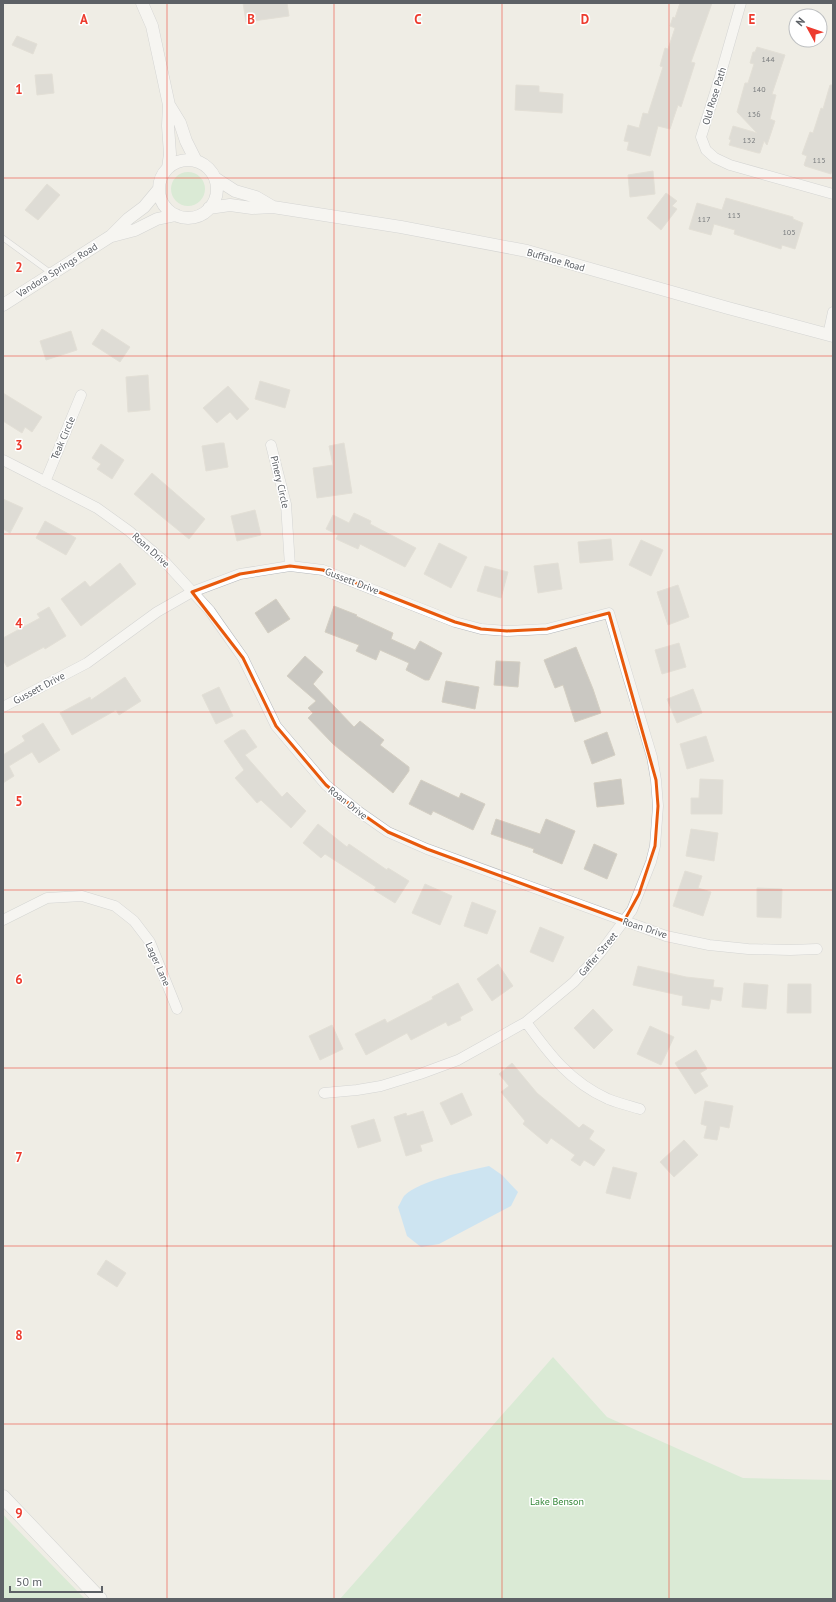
<svg xmlns="http://www.w3.org/2000/svg" width="836" height="1602" font-family="'PT Sans',sans-serif">
<style>
.green{fill:#c1e7c1}
.water{fill:#a5d9ff}
.building{fill:#cac8c2;stroke:#d4cfc3}
.lines{fill:none;stroke-linecap:round;stroke-linejoin:round}
.service-casing{stroke:#b5b8bc;stroke-width:6}
.minor-casing{stroke:#b5b8bc;stroke-width:11}
.tertiary-casing{stroke:#b5b8bc;stroke-width:13}
.secondary-casing{stroke:#b4b8bd;stroke-width:15}
.service{stroke:#fff;stroke-width:5}
.minor{stroke:#fff;stroke-width:10}
.tertiary{stroke:#fff;stroke-width:12}
.secondary{stroke:#fff;stroke-width:14}
.marked{fill:none;stroke:#e8590c;stroke-width:3;stroke-linejoin:round}
.grid{fill:none;stroke:#ed3b2e;stroke-width:1;stroke-opacity:0.55}
.labels{text-anchor:middle;dominant-baseline:central;stroke-width:3;stroke-linejoin:round;paint-order:stroke}
.number-label{font-size:8px;fill:#787b7d}
.street-label{font-size:10px;fill:#5d6166;stroke:#fff}
.park-label{font-size:10px;fill:#338637;stroke:#fff}
.grid-label{font-size:13px;text-anchor:middle;font-weight:bold;fill:#ed3b2e;stroke:#fff;stroke-width:3;stroke-linejoin:round;paint-order:stroke}
</style>
<rect width="100%" height="100%" fill="#efede5"/>
<path class="green" d="M171 189a17 17 0 1 1 34 0a17 17 0 1 1-34 0Z
M553,1357L607,1417L743,1478L833,1480V1599H340Z
M3,1514L12,1524L85,1599H3Z"/>
<path class="water" d="M489,1166L502,1175L518,1192L511,1206L439,1244L421,1247L407,1236L398,1207C400,1204 402,1199 404,1196C420,1180 468,1171 489,1166Z"/>
<path class="building" d="M243,3H287L289,16L246,22Z
M680,3H712L691,62L695,63L681,107L678,105L670,129L658,126L650,156L627,150L629,142L624,141L628,125L639,128L643,113L648,114L663,67L660,66L665,48L668,49L675,28L670,26L673,17L675,18Z
M17,36L37,44L33,54L12,45Z
M757,47L785,55L772,94L776,95L770,119L775,121L767,145L764,141L760,153H758L729,145L731,140L729,139L733,126L757,133L737,112L745,83H748L754,64L750,63L753,52H755Z
M52,74L54,93L37,95L35,75Z
M516,85L539,86V92L563,94L562,113L515,110Z
M830,85H833V173L831,172V174L805,166L804,165L807,156L802,154L810,132L813,133L821,108L823,109Z
M653,171L655,194L630,197L628,175Z
M47,184L60,195L38,220L25,210Z
M666,193L677,201L672,206L677,209L661,230L647,218Z
M726,198L793,217V219L803,223L795,249L782,245L781,249L734,234L735,230L714,224L711,235L689,229L697,203L722,210Z
M102,329L130,347L120,362L92,344Z
M71,331L77,350L46,360L40,341Z
M148,375L150,410L128,412L126,377Z
M260,381L290,390L285,408L255,399Z
M228,386L249,409L237,420L230,412L217,423L203,408Z
M3,393L42,417L32,432L25,427L22,433L3,421Z
M220,443H224L228,467L206,471L202,446Z
M344,443L352,493L317,498L313,468L333,465L329,446Z
M101,444L124,460L112,479L97,469L101,464L92,458Z
M152,473L205,519L189,539L134,494Z
M3,499L23,508L10,533L3,529Z
M255,510L261,535L237,541L231,516Z
M354,513L371,521L370,524L416,548L405,567L360,544L358,549L336,539L338,535L326,529L333,515L349,523Z
M45,521L76,538L66,555L36,538Z
M611,539L613,560L580,563L578,542Z
M641,540L663,550L651,576L629,565Z
M439,543L467,557L451,588L424,574Z
M120,563L136,584L81,626L61,599L85,581L90,587Z
M558,563L562,589L538,593L534,566Z
M485,566L508,572L501,598L477,591Z
M678,585L689,617L668,625L657,592Z
M276,599L290,619L268,633L255,613Z
M334,606L357,615L356,616L393,633L391,639L415,650L420,641L442,653L429,680H425L406,670L409,663L380,650L376,660L356,651L359,645L325,632Z
M49,607L66,636L45,649L44,647L7,667L3,660V638L40,618L37,614Z
M679,643L686,667L662,674L655,650Z
M576,647L593,689L601,713L575,722L563,685L555,688L544,660Z
M305,656L323,672L313,684L354,727L360,721L384,740L380,745L409,767V771L393,793L333,744L308,718L313,713L308,708L316,701L287,676Z
M496,661L520,662L518,687L494,685Z
M125,677L141,701L119,715L116,710L72,735L60,713L90,697L91,700Z
M446,681L479,687L475,709L442,702Z
M219,687L233,716L216,724L202,695Z
M693,689L702,713L677,723L667,699Z
M43,723L60,750L39,763L32,752L9,766L14,776L3,783V755L25,741L22,736Z
M241,730H245L257,747L245,755L282,797L287,792L306,811L291,828L261,800L257,803L235,778L244,770L224,741Z
M607,732L615,755L592,764L584,741Z
M706,736L714,761L687,769L680,744Z
M621,779L624,804L597,807L594,783Z
M700,779L723,780L722,814H691V798H699Z
M421,780L459,798L461,793L485,804L473,830L433,811L431,815L409,804Z
M496,819L540,834L546,819L575,831L562,864L533,852L534,849L491,834Z
M318,824L347,847L349,844L387,870L388,868L409,881L395,903L374,890L376,887L325,854L321,858L303,843Z
M691,829L718,833L714,861L686,856Z
M594,844L617,854L607,879L584,869Z
M685,871L702,876L698,888L711,892L703,916L673,906Z
M425,884L452,896L440,925L412,913Z
M757,888L782,889L781,918L757,917Z
M472,902L496,911L487,934L464,926Z
M540,927L564,937L553,962L530,952Z
M498,964L513,986L492,1001L477,979Z
M638,966L686,977L714,980L713,987L723,988L721,1001L711,999L709,1009L682,1005L683,996L633,985Z
M458,983L473,1010L460,1017L461,1020L448,1026L446,1022L411,1040L407,1033L366,1055L355,1034L385,1019L387,1023L433,999L432,997Z
M744,983L768,985L766,1009L742,1007Z
M788,984H811V1013H787Z
M593,1009L613,1030L594,1049L574,1028Z
M332,1025L343,1049L320,1060L309,1036Z
M650,1026L674,1037L661,1065L637,1054Z
M696,1050L707,1069L700,1073L708,1086L695,1094L675,1063Z
M512,1063L537,1093L579,1128L583,1124L594,1131L589,1139L605,1150L594,1166L584,1160L580,1166L571,1160L575,1155L551,1138L547,1144L523,1124L525,1121L501,1092L509,1086L499,1074Z
M462,1093L472,1115L451,1125L440,1103Z
M705,1101L733,1106L729,1128L720,1126L717,1140L704,1138L707,1126L701,1124Z
M423,1111L433,1141L420,1145L422,1151L406,1156L394,1117L406,1113L407,1116Z
M374,1119L381,1141L358,1148L351,1126Z
M684,1140L698,1155L674,1177L660,1162Z
M613,1167L637,1173L630,1199L606,1193Z
M106,1260L126,1273L117,1287L97,1274Z"/>
<g class="lines">
<defs>
<path id="service" d="M3,238L51,273"/>
<path id="minor" d="M741,3L719,80L701,137L706,150L715,158L730,165L833,194
M828,335L833,312
M271,445L286,504L290,566
M3,460L97,508L129,531L165,562L210,611L219,624L243,658L276,726L326,785L358,811L388,832L427,849L666,936L709,945L748,949L790,950L817,949
M45,482L81,395
M3,707L87,663L157,612L192,592L240,574L290,566L323,570L455,622L481,629L507,631L547,629L609,613L652,757L656,780L658,806L655,846L651,862L632,910L600,953L574,982L526,1022L458,1060L420,1074L381,1086L357,1090L324,1093
M3,920L47,898L82,896L115,906L134,921L150,942L177,1009
M526,1022C549,1054 570,1082 608,1099C618,1103 630,1106 640,1109"/>
<path id="tertiary" d="M142,3L152,26L169,105L168,126L170,154L168,168
M169,105L180,123L186,141L196,161
M159 189a29 29 0 1 1 58 0a29 29 0 1 1-58 0Z
M215,178L235,191L256,197L273,207
M209,208L230,205L252,208L273,207L401,227L527,251L728,308L833,336
M112,236L135,230L157,219L176,215
M3,305L111,236L128,219L144,207L159,189"/>
<path id="secondary" d="M3,1497L100,1599"/>
</defs>
<use href="#service" class="service-casing"/>
<use href="#minor" class="minor-casing"/>
<use href="#tertiary" class="tertiary-casing"/>
<use href="#secondary" class="secondary-casing"/>
<use href="#service" class="service"/>
<use href="#minor" class="minor"/>
<use href="#tertiary" class="tertiary"/>
<use href="#secondary" class="secondary"/>
</g>
<path d="M0 0H836V1602H0ZM290,566L323,570L455,622L481,629L507,631L547,629L609,613L656,780L658,806L655,846L639,894L624,921L427,849L388,832L358,811L326,785L276,726L243,658L192,592L240,574Z" fill="#efede5" fill-opacity=".55" fill-rule="evenodd"/>
<path class="marked" d="M290,566L323,570L455,622L481,629L507,631L547,629L609,613L656,780L658,806L655,846L639,894L624,921L427,849L388,832L358,811L326,785L276,726L243,658L192,592L240,574Z"/>
<path class="grid" d="M167,3V1599M334,3V1599M502,3V1599M669,3V1599M3,178H833M3,356H833M3,534H833M3,712H833M3,890H833M3,1068H833M3,1246H833M3,1424H833"/>
<g class="labels">
<g class="number-label">
<text x="768" y="59">144</text>
<text x="759" y="89">140</text>
<text x="754" y="114">136</text>
<text x="749" y="140">132</text>
<text x="819" y="160">115</text>
<text x="734" y="215">113</text>
<text x="704" y="219">117</text>
<text x="789" y="232">105</text>
</g>
<g class="street-label">
<text transform="translate(714 96) rotate(-73)">Old Rose Path</text>
<text transform="translate(556 260) rotate(16)">Buffaloe Road</text>
<text transform="translate(57 270) rotate(-32)">Vandora Springs Road</text>
<text transform="translate(63 438) rotate(-67)">Teak Circle</text>
<text transform="translate(280 482) rotate(77)">Pinery Circle</text>
<text transform="translate(151 550) rotate(42)">Roan Drive</text>
<text transform="translate(352 581) rotate(21)">Gussett Drive</text>
<text transform="translate(39 688) rotate(-28)">Gussett Drive</text>
<text transform="translate(348 803) rotate(38)">Roan Drive</text>
<text transform="translate(645 928) rotate(18)">Roan Drive</text>
<text transform="translate(598 954) rotate(-50)">Gaffer Street</text>
<text transform="translate(158 964) rotate(66)">Lager Lane</text>
</g>
<g class="park-label">
<text x="557" y="1501">Lake Benson</text>
</g>
</g>
<g class="grid-label">
<text x="84" y="24">A</text>
<text x="251" y="24">B</text>
<text x="418" y="24">C</text>
<text x="585" y="24">D</text>
<text x="752" y="24">E</text>
<text x="19" y="94">1</text>
<text x="19" y="272">2</text>
<text x="19" y="450">3</text>
<text x="19" y="628">4</text>
<text x="19" y="806">5</text>
<text x="19" y="984">6</text>
<text x="19" y="1162">7</text>
<text x="19" y="1340">8</text>
<text x="19" y="1518">9</text>
</g>
<rect width="836" height="1602" fill="none" stroke="#5d6166" stroke-width="8"/>
<g transform="translate(808 28) rotate(310)"><circle r="19" fill="#ffffff" stroke="#bec0c2"/>
<path d="M0-3L7 15L0 10L-7 15Z" fill="#ed3b2e"/>
<text y="-6" font-size="11" font-weight="bold" text-anchor="middle" fill="#5d6166">N</text>
</g>
<path d="M10 1586v6h92v-6" fill="none" stroke="#5d6166" stroke-width="2"/>
<text x="16" y="1586" font-size="12" fill="#5d6166" stroke="#ffffff" stroke-width="3" paint-order="stroke">50 m</text>
</svg>
